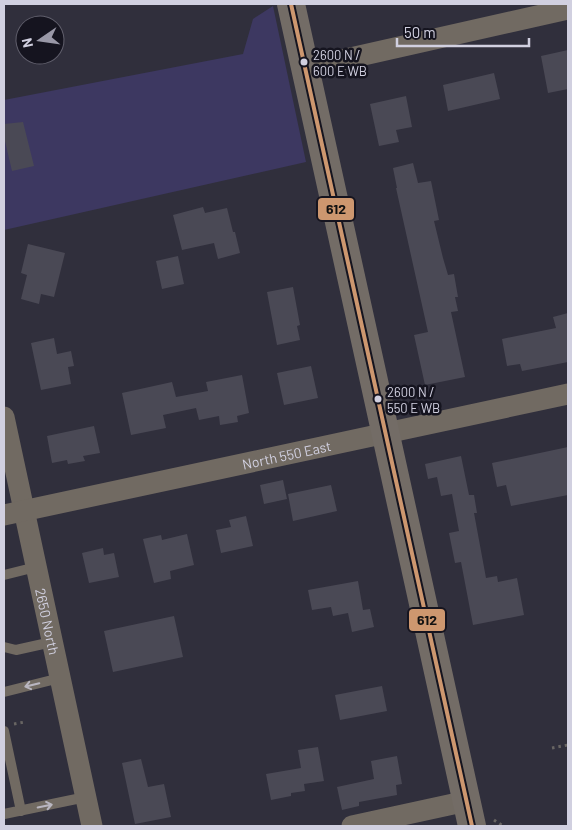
<svg xmlns="http://www.w3.org/2000/svg" width="572" height="830" font-family="Barlow,sans-serif">
<style>
.green{fill:#3d3861}
.building{fill:#4a4955}
.lines{fill:none;stroke-linecap:round;stroke-linejoin:round}
.path{stroke:#686563;stroke-width:3;stroke-dasharray:2.5 4;stroke-linecap:butt}
.service{stroke:#716a62;stroke-width:10}
.minor{stroke:#716a62;stroke-width:21}
.secondary{stroke:#736c66;stroke-width:28}
.bus-1-casing{stroke:#15141f;stroke-width:8}
.bus-1{stroke:#cd976f;stroke-width:4}
.oneway{stroke:#b9b6c0}
.bus-dot{fill:#d1d0e0;stroke:#15141f;stroke-width:2}
.labels{text-anchor:middle;dominant-baseline:central;stroke-width:5;stroke-linejoin:round;paint-order:stroke}
.bus-label{font-size:13px;fill:#d1d0e0;stroke:#15141f;text-anchor:start}
.street-label{font-size:14px;fill:#d1d0e0;stroke:#15141f}
.line-badge{stroke:#15141f;stroke-width:2}
.pale-badge-label{font-size:14px;text-anchor:middle;font-weight:bold;fill:#111}
</style>
<rect width="100%" height="100%" fill="#302f3c"/>
<path class="green" d="M273,6L306,162L4,230V100L243,54L253,19Z"/>
<path class="building" d="M568,50V89L548,93L541,56Z
M494,73L500,99L448,111L443,85Z
M406,96L412,127L396,130L399,142L379,146L370,104Z
M23,122L34,166L12,171L4,137V124Z
M413,163L418,183L431,181L439,220L434,221L443,258L448,275L454,274L458,297H455L458,311L451,312L465,377L425,385L414,335L428,332L396,188H397L393,168Z
M203,207L205,213L227,208L233,232H235L240,253L218,259L214,243L182,250L173,215Z
M28,244L65,253L54,297L41,294L39,304L21,299L27,275L21,273Z
M178,256L184,284L162,289L156,261Z
M293,287L300,325L297,326L300,340L277,345L267,292Z
M568,313V362L522,371L520,364L507,366L502,339L556,328L553,317Z
M54,338L57,354L71,351L74,366L68,367L71,384L41,390L31,343Z
M311,366L318,398L284,405L277,373Z
M242,375L249,413L237,416L238,422L220,425L219,416L199,420L196,408L163,415L166,428L131,435L122,393L172,382L176,397L208,391L206,382Z
M94,426L100,453L83,456L85,461L68,464L67,460L52,463L47,436Z
M568,447V495L511,506L506,485L497,487L492,463Z
M461,456L469,495H474L477,513H474L486,578L497,576L498,582L517,578L524,615L473,625L461,562L455,563L449,533L459,531L452,494L441,496L437,477L428,479L425,464Z
M283,480L287,499L264,504L260,485Z
M331,485L337,511L293,521L288,494Z
M246,516L253,546L221,553L216,530L231,527L229,520Z
M187,534L194,565L170,571L171,579L154,583L143,539L161,535L162,540Z
M103,548L104,555L114,553L119,577L89,583L82,553Z
M358,581L363,610L370,609L374,627L352,632L348,613L333,616L331,607L312,610L308,590Z
M174,616L183,657L113,672L104,631Z
M382,686L387,711L340,720L335,695Z
M318,747L324,781L304,784L305,791L291,793V796L271,800L266,774L301,768L298,750Z
M397,756L402,784L396,785L397,795L359,802V806L342,810L337,787L374,779L371,761Z
M141,759L148,787L164,784L171,817L135,824L122,763Z"/>
<g class="lines">
<path class="path" d="M14,724L25,722
M552,748L568,745
M494,820L503,826"/>
<path class="service" d="M4,575L36,567
M4,647L16,650L52,642
M4,692L60,678
M4,731L21,811
M4,814L86,797"/>
<g class="minor">
<path d="M306,68L568,9"/>
<path id="s1" d="M4,417L92,826"/>
<path id="s2" d="M4,515L568,394"/>
<path d="M352,826L467,801"/>
</g>
<path class="secondary" d="M291,4L472,826"/>
<defs>
<path id="bus-1" d="M291,4L472,826"/>
</defs>
<use href="#bus-1" class="bus-1-casing"/>
<use href="#bus-1" class="bus-1"/>
</g>
<defs><path id="oneway-shaft" d="M-6 0H5M1.5-3L5.5 0L1.5 3" fill="none" stroke-width="1.6" stroke-linecap="round" stroke-linejoin="round" transform="scale(1.25)"/></defs>
<g class="oneway">
<use href="#oneway-shaft" transform="translate(32 685) rotate(166)"/>
<use href="#oneway-shaft" transform="translate(45 806) rotate(-12)"/>
</g>
<g class="bus-dot">
<circle cx="304" cy="62" r="4.5"/>
<circle cx="378" cy="399" r="4.5"/>
</g>
<g class="labels">
<g class="bus-label">
<text x="313" y="55">2600 N /<tspan x="313" dy="16">600 E WB</tspan></text>
<text x="387" y="392">2600 N /<tspan x="387" dy="16">550 E WB</tspan></text>
</g>
<g class="street-label">
<text stroke="none"><textPath href="#s2" startOffset="289">North 550 East</textPath></text>
<text stroke="none"><textPath href="#s1" startOffset="209">2650 North</textPath></text>
</g>
</g>
<g class="line-badge">
<rect x="317" y="197" width="38" height="24" rx="5" fill="#cd976f"/>
<rect x="408" y="608" width="38" height="24" rx="5" fill="#cd976f"/>
</g>
<g class="pale-badge-label">
<text x="336" y="214">612</text>
<text x="427" y="625">612</text>
</g>
<rect width="572" height="830" fill="none" stroke="#d1d0e0" stroke-width="10"/>
<g transform="translate(40 40) rotate(257)"><circle r="24" fill="#15141f" stroke="#605f6c"/>
<path d="M0-4L9 19L0 12L-9 19Z" fill="#9998a7"/>
<text y="-8" font-size="14" font-weight="bold" text-anchor="middle" fill="#d1d0e0">N</text>
</g>
<path d="M397 38v8h132v-8" fill="none" stroke="#d1d0e0" stroke-width="2.5"/>
<text x="404" y="38" font-size="15" fill="#d1d0e0" stroke="#15141f" stroke-width="4" paint-order="stroke">50 m</text>
</svg>
